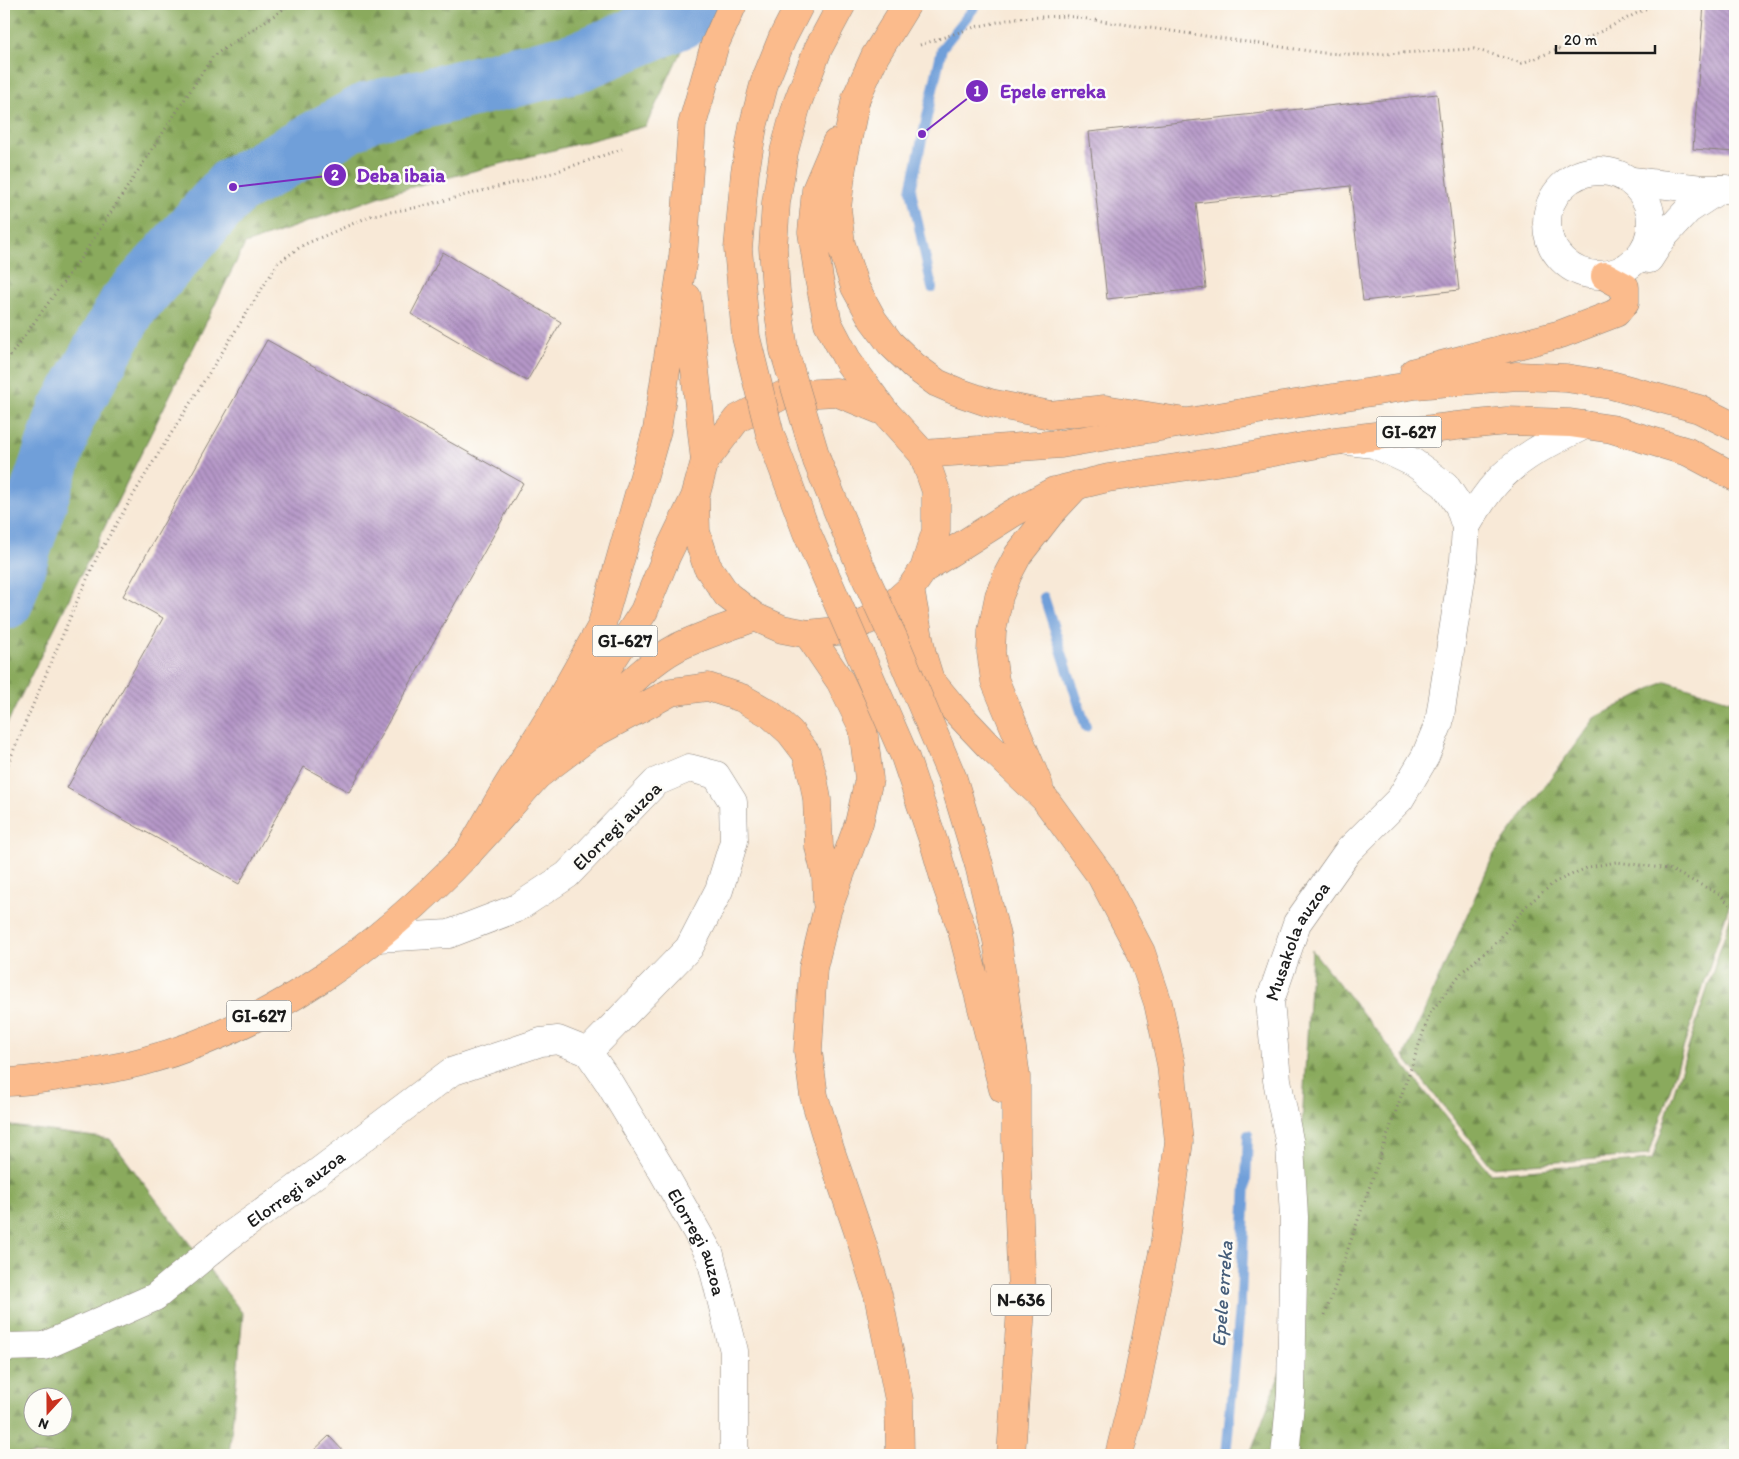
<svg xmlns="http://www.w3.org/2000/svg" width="1739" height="1459" font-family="Itim,sans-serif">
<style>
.forest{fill:url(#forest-firs);stroke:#53633c;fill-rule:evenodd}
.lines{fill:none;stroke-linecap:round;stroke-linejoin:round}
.stream{stroke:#6f9fd9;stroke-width:10}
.river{stroke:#6f9fd9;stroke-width:60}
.building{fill:url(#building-back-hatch)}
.minor-casing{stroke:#8a827a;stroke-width:29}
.major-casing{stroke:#8a827a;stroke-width:29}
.highway-casing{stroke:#8a827a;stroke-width:29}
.path{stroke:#8a827a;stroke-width:3;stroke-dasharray:1 4;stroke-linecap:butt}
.minor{stroke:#fff;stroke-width:28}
.major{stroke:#fbbb8c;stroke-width:28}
.highway{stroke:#fbbb8c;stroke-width:28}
.highway-bridge-casing{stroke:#8a827a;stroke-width:29;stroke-linecap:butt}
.highway-bridge{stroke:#fbbb8c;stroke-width:28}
.labels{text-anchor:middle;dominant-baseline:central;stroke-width:5;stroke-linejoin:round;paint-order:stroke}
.shield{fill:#fdfcf7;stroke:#605f5e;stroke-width:1}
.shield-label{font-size:18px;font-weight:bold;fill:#1c1c1c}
.street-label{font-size:19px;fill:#1c1c1c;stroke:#fdfcf7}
.water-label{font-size:20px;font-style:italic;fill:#465e7a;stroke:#fdfcf7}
.leader{fill:none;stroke:#7b2cbf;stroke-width:2}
.callout-dot{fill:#7b2cbf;stroke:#fdfcf7;stroke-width:2}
.mark-label{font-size:15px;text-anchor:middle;font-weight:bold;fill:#fff}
.callout-label{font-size:20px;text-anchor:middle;font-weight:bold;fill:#7b2cbf;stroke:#fdfcf7;stroke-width:5;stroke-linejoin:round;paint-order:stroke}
</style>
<defs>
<pattern id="forest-firs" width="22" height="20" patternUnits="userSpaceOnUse" patternTransform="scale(1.25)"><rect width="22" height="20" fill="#8aaa5d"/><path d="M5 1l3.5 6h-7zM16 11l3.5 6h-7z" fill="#708a4c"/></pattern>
<pattern id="building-back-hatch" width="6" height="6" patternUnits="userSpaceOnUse" patternTransform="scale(1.25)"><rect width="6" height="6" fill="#b597c8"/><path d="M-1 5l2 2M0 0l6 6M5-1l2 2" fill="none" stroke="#927aa2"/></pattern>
</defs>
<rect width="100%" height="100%" fill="#fdfcf7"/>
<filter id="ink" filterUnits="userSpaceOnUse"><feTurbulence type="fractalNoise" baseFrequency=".02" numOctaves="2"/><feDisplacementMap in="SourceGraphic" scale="10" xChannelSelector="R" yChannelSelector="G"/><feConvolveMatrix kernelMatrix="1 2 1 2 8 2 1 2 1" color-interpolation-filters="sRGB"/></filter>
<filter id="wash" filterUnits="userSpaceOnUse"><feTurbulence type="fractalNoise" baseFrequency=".0096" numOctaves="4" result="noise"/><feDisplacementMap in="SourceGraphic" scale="20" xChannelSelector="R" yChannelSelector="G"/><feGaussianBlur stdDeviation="1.12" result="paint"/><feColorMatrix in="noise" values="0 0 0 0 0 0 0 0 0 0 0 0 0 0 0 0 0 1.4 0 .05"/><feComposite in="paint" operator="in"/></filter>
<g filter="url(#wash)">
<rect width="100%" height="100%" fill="#f8e9d7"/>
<path class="forest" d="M4,4H703L646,126L393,192L245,244L4,730Z
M1666,681L1735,702V887L1649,1155L1492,1167L1404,1057L1494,854L1595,718Z
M1735,903V1455H1283L1312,950L1490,1173L1652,1160Z
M4,1125L110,1139L243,1314L229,1455H4ZM32,1396H62V1426H32Z
M1283,1365L1278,1455H1250Z"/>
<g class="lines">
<path class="stream" d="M932,288L911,190L942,48L977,4
M1044,597L1086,727
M1226,1455L1241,1298L1248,1135"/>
<path class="river" d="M4,600L66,415L128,305L233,187L368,112L577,62L687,16L711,4"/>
</g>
<g id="blocks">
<path class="building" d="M1704,4H1735V152L1693,149Z
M1437,94L1459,290L1363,301L1350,186L1196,203L1206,288L1107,299L1089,132Z
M443,252L561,322L527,381L411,314Z
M267,340L523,483L349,792L304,767L239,884L67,788L163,618L123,596Z
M329,1436L347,1455H309Z"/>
</g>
</g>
<g filter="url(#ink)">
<use href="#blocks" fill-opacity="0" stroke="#8a827a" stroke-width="1"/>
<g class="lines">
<defs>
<g id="minor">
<circle cx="1599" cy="223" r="52"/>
<path d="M1632,181L1702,189H1726"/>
<path d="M1649,259L1664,236L1688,210L1720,189"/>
<path d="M1466,527C1475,511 1485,495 1497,482C1520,456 1555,440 1585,425"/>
<path id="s1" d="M588,1052L608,1081L663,1172L710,1255L734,1351V1455"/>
<path id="s2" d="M4,1347L44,1346L155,1297L228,1237L293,1191L451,1072L541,1042L558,1040L588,1052L689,948L719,890L734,841L733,802L716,775L689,768L656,782L567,875L517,908L449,934L377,938"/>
<path id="s3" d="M1285,1455L1291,1393L1294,1217L1290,1145L1277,1080L1270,1001L1297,923L1348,851L1400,799L1425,757L1439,723L1464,560L1466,527L1459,506L1445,485L1414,463L1374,444L1348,441"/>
</g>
<path id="major" d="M1414,372L1561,334L1616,313L1625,302V287L1605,276
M923,454L1061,444L1276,407L1416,385L1517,376L1566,378L1611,385L1699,409L1735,427
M924,569L1013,513L1054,491L1108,478L1230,460L1335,441L1456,426L1507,421L1570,423L1612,429L1688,452L1735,477
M540,772L644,611L666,557L695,497L705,461L737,419L783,395L836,392L885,412L923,454L936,491V531L924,569L910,589L882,614L846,630L808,634L782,629L755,617L727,595L707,566L696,532L695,497
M4,1082C25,1082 46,1078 67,1075C93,1072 119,1068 144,1061C270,1028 381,945 470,851C493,827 514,801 537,776C556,755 578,735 598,715C622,691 648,663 678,647C702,635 730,627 755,617"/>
<path id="highway" d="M856,98L842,167L837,208L841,244L855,287L873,320L890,343L914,366L937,383L958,392L990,403L1050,415L1105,409L1185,422
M836,143L816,190L812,232L819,279L828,323L849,363L885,412
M687,297L705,461
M910,589L922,654L930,680L954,709L989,746L1045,799L1101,876L1141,952L1158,1003L1171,1064L1179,1142L1164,1247L1137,1383L1119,1455
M808,634L840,681L863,728L869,779L859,823L827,911L813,968L808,1051L814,1096L829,1146L862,1243L878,1295L899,1400L900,1455
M538,775L591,735L671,692L708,687L742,698L770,714L790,732L806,753L813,777L817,799L819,847L826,876L827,903
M1039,786L995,681L991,652L992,631L999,596L1008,574L1018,555L1050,514L1077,485
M468,854L506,788L552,714L601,627L657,430L683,258
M979,865L997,940L1016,1077V1143L1022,1294L1011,1455
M945,881L961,927L1003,1089"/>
</defs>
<use href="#minor" class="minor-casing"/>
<use href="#major" class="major-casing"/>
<use href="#highway" class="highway-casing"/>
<path class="path" d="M920,45L975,27L1016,18L1067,16L1323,53L1365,55L1474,49L1522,63L1586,39L1655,4
M4,364L83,255L213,56L291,4
M4,773L78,599L98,555L147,472L278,263L303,245L373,215L419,207L552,173L622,149
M1325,1315L1430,1013L1462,972L1498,941L1525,907L1555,882L1589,867L1616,862L1669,869L1719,894L1735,909"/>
<use href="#minor" class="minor"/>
<use href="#major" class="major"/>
<use href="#highway" class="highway"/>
<defs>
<path id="highway-bridge" d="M800,4L782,39L765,81L753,127L745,172L738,249L746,337L770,434L807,533L905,757L935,846L945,881
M842,4L818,49L797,104L784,152L776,203L773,248L776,291L784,350L817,461L859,563L893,637L953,779L979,865
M856,98L875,56L907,4
M683,258L692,125L715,44L733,4"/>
</defs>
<use href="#highway-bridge" class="highway-bridge-casing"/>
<use href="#highway-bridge" class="highway-bridge"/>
</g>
</g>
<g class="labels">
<g class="shield">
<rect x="1376.5" y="416.5" width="65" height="31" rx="4"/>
<rect x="592.5" y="625.5" width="65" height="31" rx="4"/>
<rect x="226.5" y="1000.5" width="65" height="31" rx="4"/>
<rect x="991" y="1284.5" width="60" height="31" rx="4"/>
</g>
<g class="shield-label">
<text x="1409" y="432">GI-627</text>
<text x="625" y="641">GI-627</text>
<text x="259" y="1016">GI-627</text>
<text x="1021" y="1300">N-636</text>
</g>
<g class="street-label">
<text transform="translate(617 826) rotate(-45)">Elorregi auzoa</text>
<text stroke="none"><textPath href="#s3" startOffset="522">Musakola auzoa</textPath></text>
<text stroke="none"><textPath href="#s2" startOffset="339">Elorregi auzoa</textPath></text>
<text stroke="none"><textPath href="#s1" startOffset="220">Elorregi auzoa</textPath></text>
</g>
<g class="water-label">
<text transform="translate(1222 1294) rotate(-86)">Epele erreka</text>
</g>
</g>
<path class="leader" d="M922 134L977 91M233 187L335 175"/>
<g class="callout-dot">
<circle cx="922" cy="134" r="5"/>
<circle cx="233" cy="187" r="5"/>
<circle cx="977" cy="91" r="12"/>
<circle cx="335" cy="175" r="12"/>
</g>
<g class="mark-label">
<text x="977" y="96">1</text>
<text x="335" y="180">2</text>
</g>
<g class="callout-label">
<text x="1053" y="98">Epele erreka</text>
<text x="401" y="182">Deba ibaia</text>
</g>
<rect width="1739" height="1459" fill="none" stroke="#fdfcf7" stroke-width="20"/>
<g transform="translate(48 1412) rotate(201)"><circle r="24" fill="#fdfcf7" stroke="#a3a29f"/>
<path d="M0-4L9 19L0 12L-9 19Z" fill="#c8321e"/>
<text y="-8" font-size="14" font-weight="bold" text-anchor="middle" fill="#1c1c1c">N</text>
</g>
<path d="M1556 45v8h99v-8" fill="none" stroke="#1c1c1c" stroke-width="2.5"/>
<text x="1564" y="45" font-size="15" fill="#1c1c1c" stroke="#fdfcf7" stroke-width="4" paint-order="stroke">20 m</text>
</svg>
